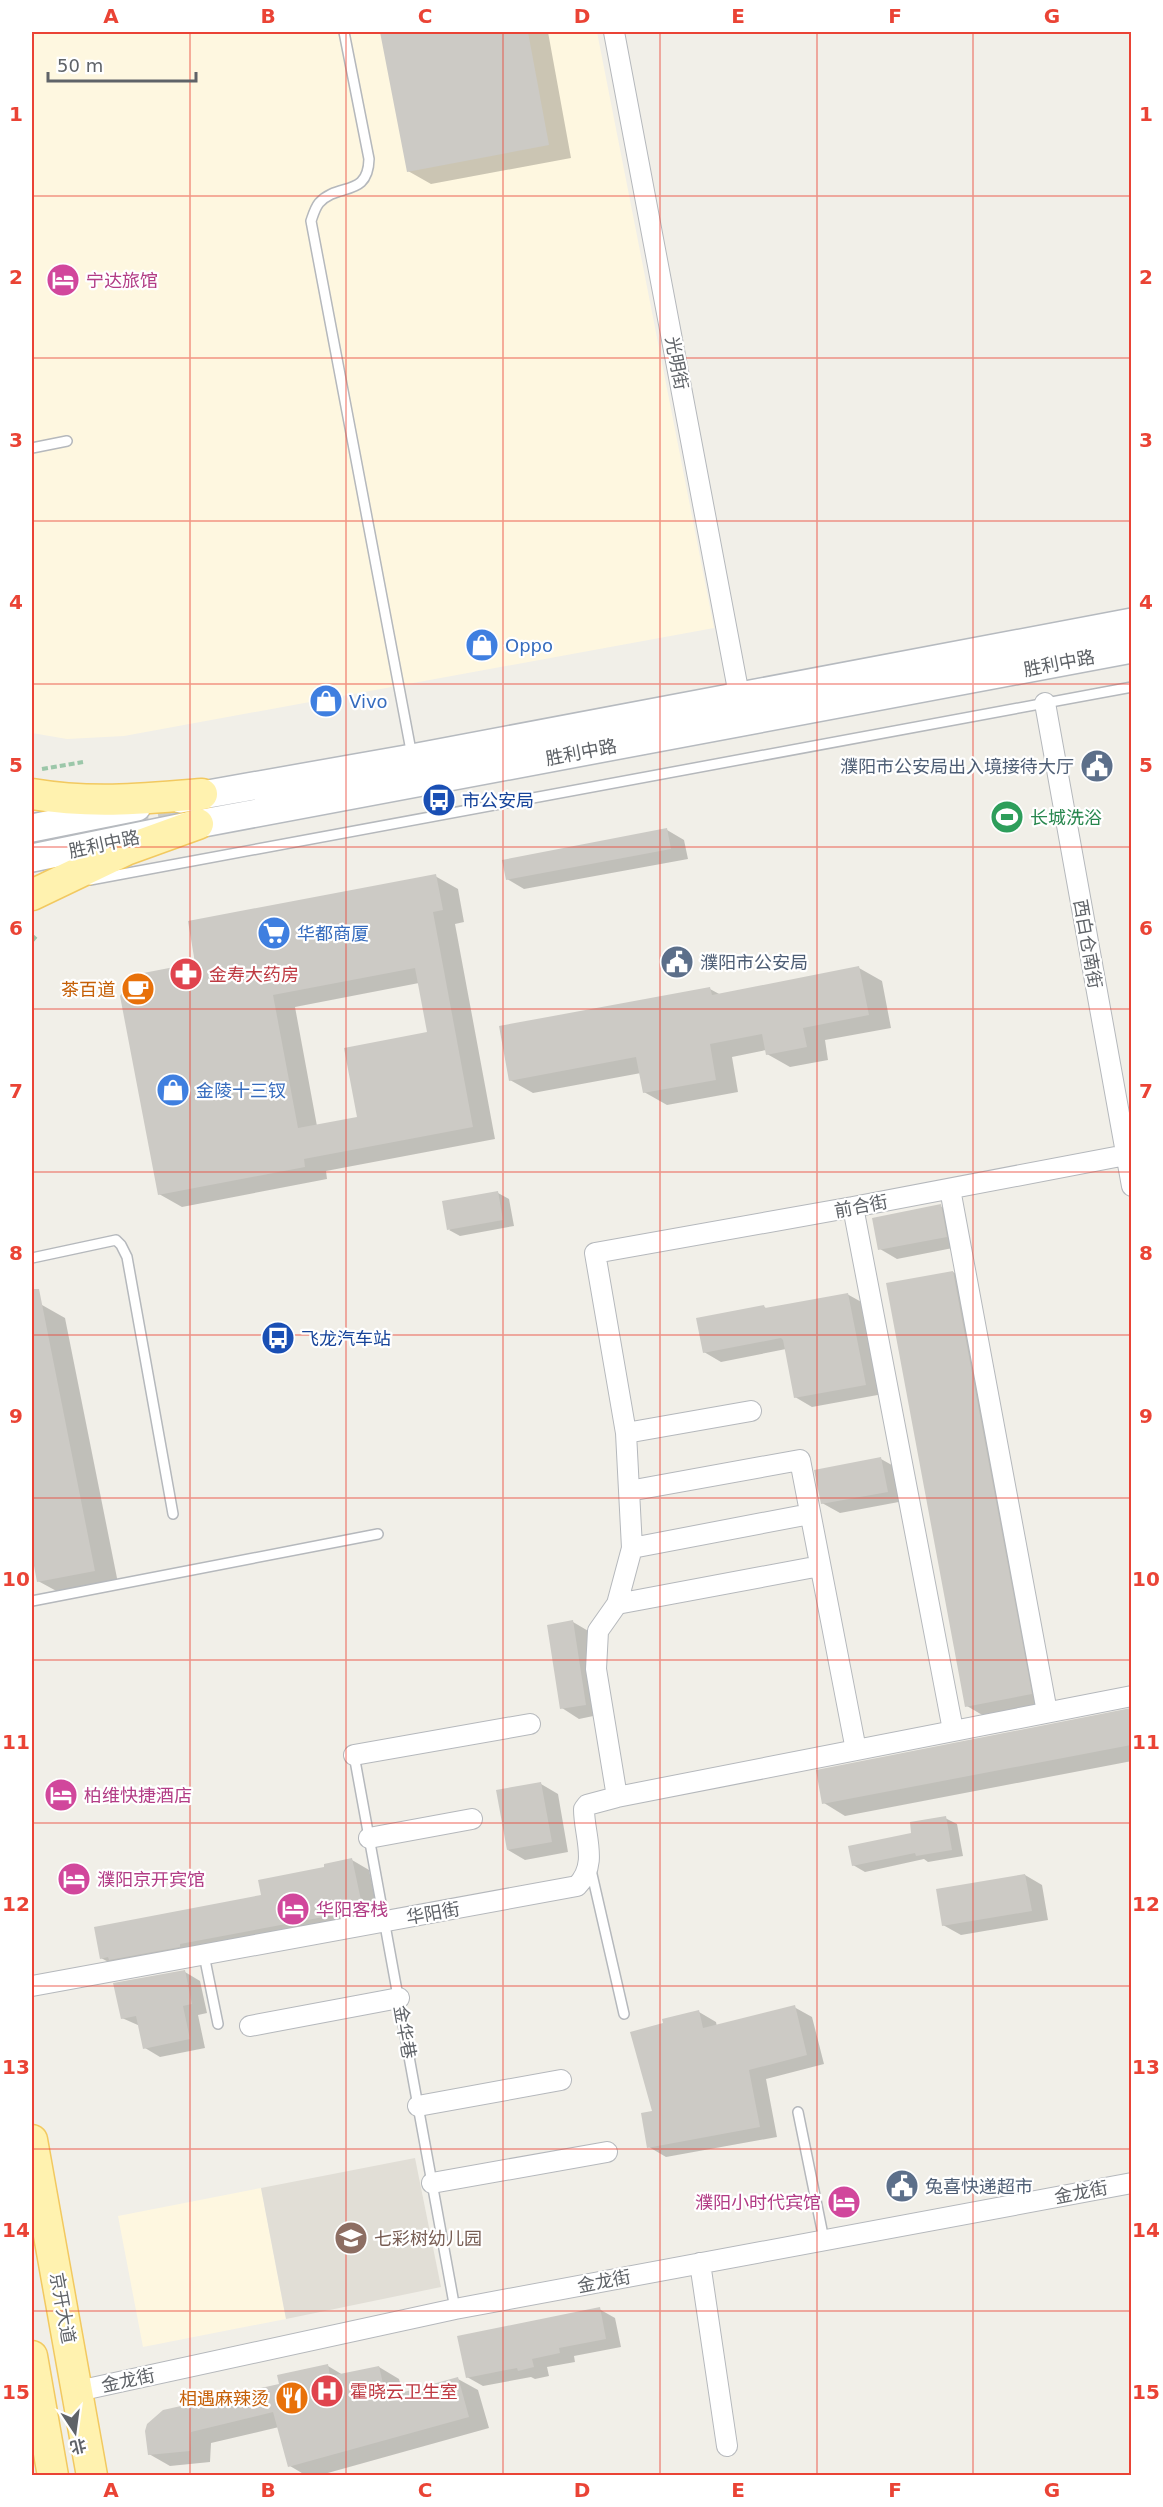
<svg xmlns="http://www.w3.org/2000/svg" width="1163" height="2507" font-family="'DejaVu Sans','Noto Sans SC',sans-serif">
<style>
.commercial{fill:#fef7e0}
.education{fill:#e1ded6}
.shadow{fill:#0003;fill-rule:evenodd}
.building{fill:#cccac5;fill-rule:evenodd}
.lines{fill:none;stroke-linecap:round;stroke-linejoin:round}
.street-tunnel{stroke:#ccccc8;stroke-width:20;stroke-dasharray:20 10;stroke-linecap:butt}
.lane-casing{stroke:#b5b8bc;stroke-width:12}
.street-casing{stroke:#b5b8bc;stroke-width:22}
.secondary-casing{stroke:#b6babf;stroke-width:30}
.primary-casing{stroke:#f2c960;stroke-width:33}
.path{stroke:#9cc7a9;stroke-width:4;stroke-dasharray:6 3;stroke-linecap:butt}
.lane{stroke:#fff;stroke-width:9}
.street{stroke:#fff;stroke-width:20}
.secondary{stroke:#fff;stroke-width:27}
.primary{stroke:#fff2af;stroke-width:30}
.grid{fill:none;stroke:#ea4335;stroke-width:1.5;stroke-opacity:0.55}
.labels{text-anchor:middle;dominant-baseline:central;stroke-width:4.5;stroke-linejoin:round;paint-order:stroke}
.hotel-label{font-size:18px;fill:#b23c85;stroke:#fff;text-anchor:start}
.street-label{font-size:18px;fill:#5f6368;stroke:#fff}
.shop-label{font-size:18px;fill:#366cbe;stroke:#fff;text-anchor:start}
.service-label{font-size:18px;fill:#4e5e75;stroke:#fff;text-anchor:start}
.transit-label{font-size:18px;fill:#164399;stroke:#fff;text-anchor:start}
.leisure-label{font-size:18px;fill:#27864d;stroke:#fff;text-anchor:start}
.health-label{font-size:18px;fill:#be3a42;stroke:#fff;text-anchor:start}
.food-label{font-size:18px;fill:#c56008;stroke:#fff;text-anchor:end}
.education-label{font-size:18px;fill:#785e54;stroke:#fff;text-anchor:start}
.neatline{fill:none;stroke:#ea4335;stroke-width:2}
.grid-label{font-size:20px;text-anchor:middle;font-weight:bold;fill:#ea4335}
</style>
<rect width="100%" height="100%" fill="#f1efe8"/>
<path class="commercial" d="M32,32H597L714,628L124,736L67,739L32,733Z
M261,2188L286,2319L143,2347L118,2216Z"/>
<path class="education" d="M415,2158L441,2287L286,2319L261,2188Z"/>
<path class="shadow" d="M382,32H548L571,158L431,184L408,171Z
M667,830L684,840L688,859L524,889L507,879Z
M435,876L458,889L464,922L455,924L495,1139L326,1171L327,1179L182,1207L159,1194L197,964ZM419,983L429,1034L359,1118L317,1126L295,1007Z
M859,968L882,981L891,1028L825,1040L828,1060L790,1067L767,1054L766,1050L732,1057L738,1092L667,1105L644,1092L641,1073L533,1093L510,1080L710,989L721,995Z
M498,1193L509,1199L514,1226L460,1236L449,1230Z
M940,1206L958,1216L963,1246L897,1259L880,1249Z
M953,1272L970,1282L1048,1704L984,1716L967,1706Z
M847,1294L865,1304L883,1394L812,1407L795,1397L786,1349L721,1362L704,1352L764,1307L768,1309Z
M42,1305L65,1318L118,1583L62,1594L38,1581L32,1547V1307Z
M881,1459L899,1469L904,1501L840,1513L822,1503Z
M573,1622L590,1632L603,1714L579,1719L562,1708Z
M1132,1710V1761L845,1816L824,1803L818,1771Z
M541,1784L558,1794L568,1852L525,1860L508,1850Z
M945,1818L957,1824L963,1856L928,1862L924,1859L865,1872L853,1865Z
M352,1860L369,1870L378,1914L118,1967L101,1958L263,1896L326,1868Z
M1025,1875L1042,1885L1048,1920L961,1935L943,1925Z
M185,1972L200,1981L207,2013L198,2015L205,2048L160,2057L145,2048L140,2026L122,2018Z
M794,2007L812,2017L824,2064L766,2079L777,2137L666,2157L649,2147L665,2024L699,2012L716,2022L717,2027Z
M599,2309L615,2318L621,2347L574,2356L575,2362L547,2367L549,2376L535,2379L531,2377L483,2386L467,2377Z
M328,2366L343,2375L379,2367L399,2379L403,2394L458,2379L478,2390L489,2428L317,2476H307L290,2466L279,2427L211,2443L210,2462L170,2466L149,2454L147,2432L280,2386Z"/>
<path class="building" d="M380,32H528L549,145L407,172Z
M667,828L671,849L506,880L502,860Z
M436,874L443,910L433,912L473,1127L304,1159L305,1167L158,1195L120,996L133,975L195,963L188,921ZM415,968L427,1032L344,1048L357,1117L298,1128L273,995Z
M859,966L869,1015L803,1028L807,1047L766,1055L762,1034L710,1044L716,1080L643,1093L636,1057L509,1081L499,1026L710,987L712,995Z
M498,1191L503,1220L447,1230L442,1201Z
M941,1204L947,1237L878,1250L872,1218Z
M953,1271L1032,1694L965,1707L886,1283Z
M32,1289H39L95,1571L37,1582L32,1555Z
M848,1293L866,1385L794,1398L783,1340L781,1338L703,1353L696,1318L764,1305L765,1308Z
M881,1457L888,1492L821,1504L814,1470Z
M573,1620L586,1705L560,1709L547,1625Z
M1131,1708V1745L822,1804L816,1770Z
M541,1782L552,1842L507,1850L496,1790Z
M946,1816L952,1850L916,1856L915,1853L852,1866L848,1846L911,1833L910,1822Z
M352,1858L362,1905L333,1911L334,1915L180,1944V1947L109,1960L108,1957L100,1959L94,1927L261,1895L258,1880L324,1867V1864Z
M1025,1874L1032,1911L942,1926L936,1889Z
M185,1970L192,2004L183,2006L190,2039L143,2049L136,2016L121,2019L113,1983Z
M795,2005L807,2055L749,2070L760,2127L647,2148L641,2113L652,2111L630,2032L663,2023L662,2019L699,2010L703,2028Z
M600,2307L606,2339L559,2348L560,2353L532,2359L534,2367L518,2371L517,2368L466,2378L457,2336Z
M328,2364L330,2376L379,2366L386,2397L458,2377L469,2417L288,2467L273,2412L191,2432L190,2451L148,2455L145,2431L147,2424L163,2410L279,2384L277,2375Z"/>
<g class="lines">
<path class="street-tunnel" d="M70,834L185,813"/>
<defs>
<path id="lane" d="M344,32L369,159C368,198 338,182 319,203C315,208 313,215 311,221L412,756
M32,448L67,441
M90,880L1132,687
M32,1258L116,1240L121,1245L127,1257L173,1514
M32,1601L378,1534
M354,1755L455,2309
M591,1870L624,2014
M204,1955L218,2024
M798,2112L824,2240"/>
<path id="street" d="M614,32L739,695
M1045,703L1132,1186
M1126,1155L853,1207L595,1253L626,1433L632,1548L617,1604L598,1631L596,1669L617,1797L1132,1696
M950,1189L1047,1712
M853,1207L953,1730
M626,1433L751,1411
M629,1491L800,1460L856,1750
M632,1548L810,1514
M617,1604L820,1566
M354,1755L530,1724
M369,1838L472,1819
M32,1986L577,1886C599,1864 584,1836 584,1809L587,1805L617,1797
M250,2026L399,1998
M418,2106L561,2080
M432,2183L607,2152
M700,2263L727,2446
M78,2391L455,2309L1132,2183"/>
<path id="secondary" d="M180,799L412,758L1132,622
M32,828L137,807
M32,858L198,824L1132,649"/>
<path id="primary" d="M32,794C92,804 142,799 202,794
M32,895L126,850L198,824
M32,2140L92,2476
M32,2356L53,2476"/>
</defs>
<use href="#lane" class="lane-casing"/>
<use href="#street" class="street-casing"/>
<use href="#secondary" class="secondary-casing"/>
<use href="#primary" class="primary-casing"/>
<path class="path" d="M42,769L83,762
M32,941L37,935"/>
<use href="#lane" class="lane"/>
<use href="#street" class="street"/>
<use href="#secondary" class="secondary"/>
<use href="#primary" class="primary"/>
</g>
<path class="grid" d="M190,32V2476M346,32V2476M503,32V2476M660,32V2476M817,32V2476M973,32V2476M32,196H1132M32,358H1132M32,521H1132M32,684H1132M32,847H1132M32,1009H1132M32,1172H1132M32,1335H1132M32,1498H1132M32,1660H1132M32,1823H1132M32,1986H1132M32,2149H1132M32,2311H1132"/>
<defs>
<symbol id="hotel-disc" viewBox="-11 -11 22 22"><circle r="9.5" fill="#d1479c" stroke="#fff"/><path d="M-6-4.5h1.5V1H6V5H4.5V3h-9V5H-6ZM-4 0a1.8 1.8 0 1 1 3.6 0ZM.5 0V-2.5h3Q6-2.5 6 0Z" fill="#fff"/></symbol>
<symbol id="shop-disc" viewBox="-11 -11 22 22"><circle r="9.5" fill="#3f7fe0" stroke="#fff"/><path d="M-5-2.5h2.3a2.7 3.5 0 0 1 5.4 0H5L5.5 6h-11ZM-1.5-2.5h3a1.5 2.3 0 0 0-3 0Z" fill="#fff"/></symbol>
<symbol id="civic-disc" viewBox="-11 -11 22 22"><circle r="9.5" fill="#5c6f8a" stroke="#fff"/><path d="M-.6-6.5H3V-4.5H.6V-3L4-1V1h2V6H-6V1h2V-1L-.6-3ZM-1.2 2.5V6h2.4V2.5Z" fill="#fff"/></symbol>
<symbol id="bus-disc" viewBox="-11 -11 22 22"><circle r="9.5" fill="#1a4fb4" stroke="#fff"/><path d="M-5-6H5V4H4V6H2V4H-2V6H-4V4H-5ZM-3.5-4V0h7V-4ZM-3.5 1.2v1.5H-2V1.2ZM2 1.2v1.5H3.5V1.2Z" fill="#fff"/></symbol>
<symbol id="stadium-disc" viewBox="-11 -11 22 22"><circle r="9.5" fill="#2e9e5b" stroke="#fff"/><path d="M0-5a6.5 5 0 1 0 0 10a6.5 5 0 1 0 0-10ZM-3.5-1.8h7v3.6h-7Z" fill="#fff"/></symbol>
<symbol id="supermarket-disc" viewBox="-11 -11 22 22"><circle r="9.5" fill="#3f7fe0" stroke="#fff"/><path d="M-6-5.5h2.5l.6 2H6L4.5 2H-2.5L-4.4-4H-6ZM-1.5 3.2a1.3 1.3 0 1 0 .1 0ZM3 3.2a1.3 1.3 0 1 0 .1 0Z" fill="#fff"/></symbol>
<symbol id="pharmacy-disc" viewBox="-11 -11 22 22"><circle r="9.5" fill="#e0444e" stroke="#fff"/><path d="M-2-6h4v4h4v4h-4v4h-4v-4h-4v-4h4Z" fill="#fff"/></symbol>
<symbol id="cafe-disc" viewBox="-11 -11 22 22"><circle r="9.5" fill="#e8710a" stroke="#fff"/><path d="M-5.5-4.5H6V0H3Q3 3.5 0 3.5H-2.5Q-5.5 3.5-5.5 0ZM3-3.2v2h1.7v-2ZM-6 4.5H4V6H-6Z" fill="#fff"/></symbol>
<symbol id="school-disc" viewBox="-11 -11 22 22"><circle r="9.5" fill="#8d6e63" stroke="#fff"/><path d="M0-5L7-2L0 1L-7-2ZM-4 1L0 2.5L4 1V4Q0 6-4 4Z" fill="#fff"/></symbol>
<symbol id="hospital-disc" viewBox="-11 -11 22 22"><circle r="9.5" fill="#e0444e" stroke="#fff"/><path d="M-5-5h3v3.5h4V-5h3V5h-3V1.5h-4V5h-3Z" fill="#fff"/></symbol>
<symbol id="restaurant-disc" viewBox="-11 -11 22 22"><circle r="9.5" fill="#e8710a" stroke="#fff"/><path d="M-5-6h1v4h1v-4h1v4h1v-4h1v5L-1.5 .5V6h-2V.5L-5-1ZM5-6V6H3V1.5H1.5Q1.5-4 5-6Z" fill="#fff"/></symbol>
</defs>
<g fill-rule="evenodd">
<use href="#hotel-disc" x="44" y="261" width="38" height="38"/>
<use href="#shop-disc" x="463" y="626" width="38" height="38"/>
<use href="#shop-disc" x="307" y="682" width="38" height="38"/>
<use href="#civic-disc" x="1078" y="747" width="38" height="38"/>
<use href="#bus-disc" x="420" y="781" width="38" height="38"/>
<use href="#stadium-disc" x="988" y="798" width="38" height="38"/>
<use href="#supermarket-disc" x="255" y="914" width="38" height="38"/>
<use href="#civic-disc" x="658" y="943" width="38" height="38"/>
<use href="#pharmacy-disc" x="167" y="955" width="38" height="38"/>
<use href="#cafe-disc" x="119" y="970" width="38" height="38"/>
<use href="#shop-disc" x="154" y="1071" width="38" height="38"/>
<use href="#bus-disc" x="259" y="1319" width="38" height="38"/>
<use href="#hotel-disc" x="42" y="1776" width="38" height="38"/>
<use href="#hotel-disc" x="55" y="1860" width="38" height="38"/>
<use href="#hotel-disc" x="274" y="1890" width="38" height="38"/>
<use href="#civic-disc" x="883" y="2167" width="38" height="38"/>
<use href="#hotel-disc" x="825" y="2183" width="38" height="38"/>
<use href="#school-disc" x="332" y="2219" width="38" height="38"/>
<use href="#hospital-disc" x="308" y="2372" width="38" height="38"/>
<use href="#restaurant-disc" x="273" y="2379" width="38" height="38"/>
</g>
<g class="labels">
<g class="hotel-label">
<text x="86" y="280">宁达旅馆</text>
<text x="84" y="1795">柏维快捷酒店</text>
<text x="97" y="1879">濮阳京开宾馆</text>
<text x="316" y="1909">华阳客栈</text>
<text x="821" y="2202" text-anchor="end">濮阳小时代宾馆</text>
</g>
<g class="street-label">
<text transform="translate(677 363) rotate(79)">光明街</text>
<text transform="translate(1059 663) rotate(-11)">胜利中路</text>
<text transform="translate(581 752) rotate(-11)">胜利中路</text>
<text transform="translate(104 844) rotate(-12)">胜利中路</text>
<text transform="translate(1088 944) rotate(80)">西白仓南街</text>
<text transform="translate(861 1206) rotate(-11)">前合街</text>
<text transform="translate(433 1913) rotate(-10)">华阳街</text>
<text transform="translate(405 2032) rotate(80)">金华巷</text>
<text transform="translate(1081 2192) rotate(-11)">金龙街</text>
<text transform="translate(604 2281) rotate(-11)">金龙街</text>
<text transform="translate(63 2308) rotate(80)">京开大道</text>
<text transform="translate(128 2380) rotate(-12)">金龙街</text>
</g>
<g class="shop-label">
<text x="505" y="645">Oppo</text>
<text x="349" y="701">Vivo</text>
<text x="297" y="933">华都商厦</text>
<text x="196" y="1090">金陵十三钗</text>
</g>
<g class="service-label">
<text x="1074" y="766" text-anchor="end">濮阳市公安局出入境接待大厅</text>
<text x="700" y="962">濮阳市公安局</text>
<text x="925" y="2186">兔喜快递超市</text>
</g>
<g class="transit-label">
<text x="462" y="800">市公安局</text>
<text x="301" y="1338">飞龙汽车站</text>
</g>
<g class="leisure-label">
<text x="1030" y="817">长城洗浴</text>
</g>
<g class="health-label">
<text x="209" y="974">金寿大药房</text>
<text x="350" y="2391">霍晓云卫生室</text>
</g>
<g class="food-label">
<text x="115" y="989">茶百道</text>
<text x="269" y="2398">相遇麻辣烫</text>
</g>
<g class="education-label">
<text x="374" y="2238">七彩树幼儿园</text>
</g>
</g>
<rect width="1163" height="2507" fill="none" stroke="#ffffff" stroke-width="66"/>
<g transform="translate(75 2432) rotate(167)" stroke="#ffffff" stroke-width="4.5" paint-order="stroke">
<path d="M0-4.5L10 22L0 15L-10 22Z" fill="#5f6368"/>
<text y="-9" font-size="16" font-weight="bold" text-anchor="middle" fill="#5f6368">北</text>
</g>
<path d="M48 72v9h148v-9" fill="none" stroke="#5f6368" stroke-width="3"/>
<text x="57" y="72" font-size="18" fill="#5f6368" stroke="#ffffff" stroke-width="4.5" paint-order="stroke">50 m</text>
<rect x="33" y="33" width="1097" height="2441" class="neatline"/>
<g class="grid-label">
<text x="111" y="23">A</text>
<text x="268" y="23">B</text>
<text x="425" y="23">C</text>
<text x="582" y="23">D</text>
<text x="738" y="23">E</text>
<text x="895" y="23">F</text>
<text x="1052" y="23">G</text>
<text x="16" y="121">1</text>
<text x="1146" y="121">1</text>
<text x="16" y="284">2</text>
<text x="1146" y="284">2</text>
<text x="16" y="447">3</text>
<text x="1146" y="447">3</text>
<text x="16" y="609">4</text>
<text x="1146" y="609">4</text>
<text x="16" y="772">5</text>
<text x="1146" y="772">5</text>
<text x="16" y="935">6</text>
<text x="1146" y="935">6</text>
<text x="16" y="1098">7</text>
<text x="1146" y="1098">7</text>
<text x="16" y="1260">8</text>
<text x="1146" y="1260">8</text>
<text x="16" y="1423">9</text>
<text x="1146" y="1423">9</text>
<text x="16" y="1586">10</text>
<text x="1146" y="1586">10</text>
<text x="16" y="1749">11</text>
<text x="1146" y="1749">11</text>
<text x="16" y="1911">12</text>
<text x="1146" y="1911">12</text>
<text x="16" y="2074">13</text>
<text x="1146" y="2074">13</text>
<text x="16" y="2237">14</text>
<text x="1146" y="2237">14</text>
<text x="16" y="2399">15</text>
<text x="1146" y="2399">15</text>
<text x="111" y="2497">A</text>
<text x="268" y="2497">B</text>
<text x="425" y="2497">C</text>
<text x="582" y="2497">D</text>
<text x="738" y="2497">E</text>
<text x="895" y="2497">F</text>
<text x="1052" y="2497">G</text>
</g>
</svg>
